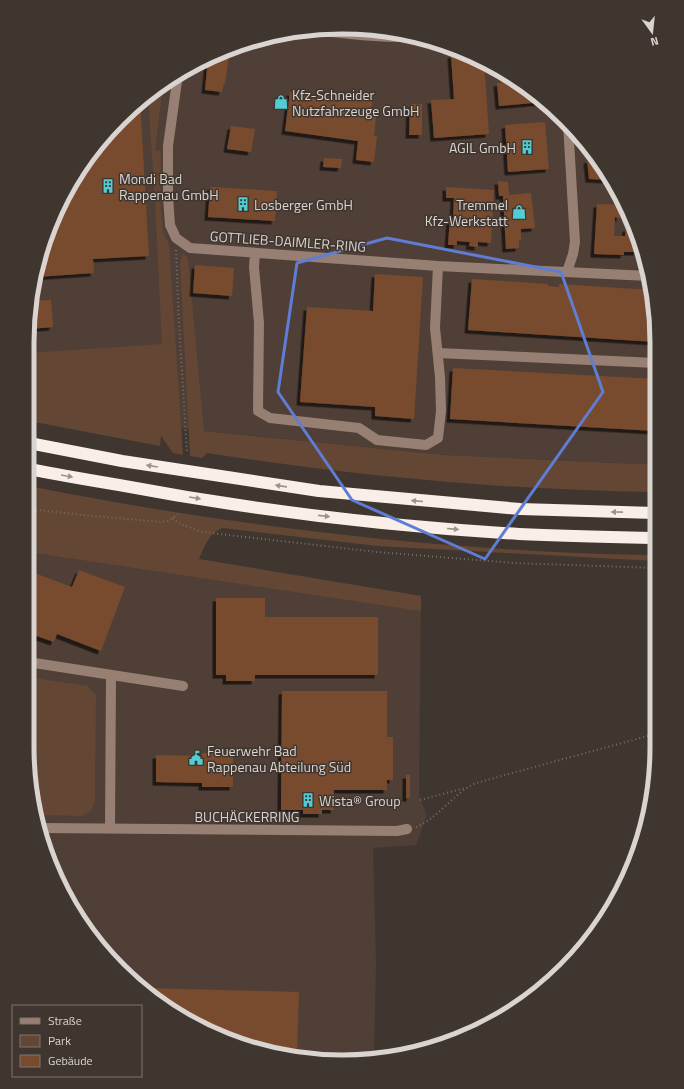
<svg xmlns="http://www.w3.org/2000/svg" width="684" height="1089" font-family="'Titillium Web',sans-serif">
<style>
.built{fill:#4f3f36}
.green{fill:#634634}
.building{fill:#794b2e;filter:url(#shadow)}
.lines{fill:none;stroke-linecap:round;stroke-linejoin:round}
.path{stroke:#776f69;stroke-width:2;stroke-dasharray:1 3;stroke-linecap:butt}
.minor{stroke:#978073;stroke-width:10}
.highway{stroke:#faefe8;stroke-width:12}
.oneway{fill:#9d928c}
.marked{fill:none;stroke:#5f7dd5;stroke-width:3;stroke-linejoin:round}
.labels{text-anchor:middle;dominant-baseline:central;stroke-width:3;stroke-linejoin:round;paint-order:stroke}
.poi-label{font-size:14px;fill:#dad4d0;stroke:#403630;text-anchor:start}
.street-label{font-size:14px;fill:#dad4d0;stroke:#403630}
.rim{fill:none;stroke:#dad4d0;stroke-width:5}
</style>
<defs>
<filter id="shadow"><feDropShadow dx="-3.5" dy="3.5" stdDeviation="0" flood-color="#0009"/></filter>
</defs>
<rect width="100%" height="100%" fill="#403630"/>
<path class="built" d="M363,28L424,38L482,60L534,92L579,134L615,185L646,260L656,321V464L613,463L445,455L166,427L29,399L30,301L51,222L92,150L134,105L185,69L241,44L301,30Z
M28,515L75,522L198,559L421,596L419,796L427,815L416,845L373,848L376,962L374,1058L342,1062L241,1045L150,997L80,922L44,848L27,747Z"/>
<path class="green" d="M163,85L155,150L161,151L160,199L162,220L163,233L169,244L183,455L173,453L161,436L160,446L29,421V353L162,344L155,199L148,96Z
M183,253L188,259L204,431L445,455L613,463L656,464V492C505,490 355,476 207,453L202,458L190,456L180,263Z
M29,486C159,512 291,531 424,543C501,549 578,555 655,555V561L377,546L222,528C208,534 205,546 199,559L421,596V611L28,552Z
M27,677L88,686L96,695L95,802L91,811L81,816L38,815L27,747Z"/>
<path class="building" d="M230,48L225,84H224L222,92L205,90L208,59Z
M464,53L484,61L489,134L434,138L431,100L454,99L451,55Z
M516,81L534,92L544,102L499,106L497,83Z
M290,92L348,100L349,94L373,97L371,111L362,110V115L376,117L374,136H377L374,162L356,160L358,141L285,131Z
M140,101L149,256L93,259L94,273L36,277L51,222L92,150L134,105Z
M410,104H422V135H409Z
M545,122L549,169L508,172L505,125Z
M231,126L255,129L251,152L227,149Z
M324,158L342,159L341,168L323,167Z
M597,159L603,167L611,180L589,179L587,160Z
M498,181L508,182L509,195L531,193L535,228L521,229V240H519V248L506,249L503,196H499Z
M210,187L277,191L275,221L208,217Z
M446,187L494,190L491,243L478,242V247L469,246L470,242L457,241V245H448L450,218H453L454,198H446Z
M597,204L621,205L620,218L615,217L614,236H625L626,228L633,229L637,239V252H624V255L594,254Z
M195,265L234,268L232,296L193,293Z
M375,274L423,277L414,419L375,416V407L300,402L307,307L373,311Z
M472,279L548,284V286L559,287V284L651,290L656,321V342L468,330Z
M51,300L53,327L30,329V301Z
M453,368L656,379V431L450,419Z
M79,570L125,587L101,651L57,634L54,642L28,633L29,571L72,587Z
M216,598H265V617H378V675H255V681H226V675H216Z
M282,691H387V737H393V780H387V790H334V810H322V814H303V810H281Z
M202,753H233V787H202V783L156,782V755L202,756Z
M406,775H410V798H406Z
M142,988L299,992L297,1055L241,1045L150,997Z"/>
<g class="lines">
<path class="path" d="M176,250L179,323L187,453
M28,509L83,515L161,522L168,521L178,514
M173,518L178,523L202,532L377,552L514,563L655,568
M420,800L465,788
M416,827C439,818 453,793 476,783L655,734"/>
<path class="minor" d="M309,29C345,34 381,38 417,37
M178,74L168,146V197L170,225L176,238L190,248L438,266L649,276
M255,253L254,267L259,323L258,411L270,418L359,428L377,440L426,445L438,438L441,411L440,377L435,328L438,266
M567,272L573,254L575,242L568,124
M438,353L656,363
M28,662L183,686
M40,828L397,831L407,829
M110,829L111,676"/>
<path class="highway" d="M29,443L122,461L319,491L520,509L655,513
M29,469C59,475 89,480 119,485C251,510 385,526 519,534C564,536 610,537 655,538"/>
</g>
<defs><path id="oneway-solid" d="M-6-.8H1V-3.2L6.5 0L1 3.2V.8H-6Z"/></defs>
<g class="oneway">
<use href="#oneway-solid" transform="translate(152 466) rotate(-171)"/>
<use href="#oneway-solid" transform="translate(67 476) rotate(10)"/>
<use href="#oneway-solid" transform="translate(281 486) rotate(-172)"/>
<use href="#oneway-solid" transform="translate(195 498) rotate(9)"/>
<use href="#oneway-solid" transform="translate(417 501) rotate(-175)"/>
<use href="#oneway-solid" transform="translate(617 512) rotate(-179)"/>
<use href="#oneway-solid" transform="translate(324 516) rotate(6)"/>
<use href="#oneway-solid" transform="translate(453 529) rotate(5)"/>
</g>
<path class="marked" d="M387,238L561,272L603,392L485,559L352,500L278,392L297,263Z"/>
<defs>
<symbol id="shop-bare" viewBox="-9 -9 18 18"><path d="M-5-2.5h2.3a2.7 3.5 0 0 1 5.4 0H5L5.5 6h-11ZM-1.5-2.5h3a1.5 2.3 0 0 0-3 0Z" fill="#52ccd5" stroke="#403630" stroke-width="2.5" paint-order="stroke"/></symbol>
<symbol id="building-bare" viewBox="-9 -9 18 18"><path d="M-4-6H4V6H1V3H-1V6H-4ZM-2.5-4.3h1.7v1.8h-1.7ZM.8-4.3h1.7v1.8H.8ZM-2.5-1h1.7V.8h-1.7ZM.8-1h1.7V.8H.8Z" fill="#52ccd5" stroke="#403630" stroke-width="2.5" paint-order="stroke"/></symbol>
<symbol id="civic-bare" viewBox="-9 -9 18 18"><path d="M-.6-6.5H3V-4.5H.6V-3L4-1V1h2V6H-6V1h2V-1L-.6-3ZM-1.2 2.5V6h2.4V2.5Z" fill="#52ccd5" stroke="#403630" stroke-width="2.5" paint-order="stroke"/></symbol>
</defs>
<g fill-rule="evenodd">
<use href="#shop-bare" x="271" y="92" width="20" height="20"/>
<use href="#building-bare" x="517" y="137" width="20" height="20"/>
<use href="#building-bare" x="98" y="176" width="20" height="20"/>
<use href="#building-bare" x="233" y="194" width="20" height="20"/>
<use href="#shop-bare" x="509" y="202" width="20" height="20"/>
<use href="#civic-bare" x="186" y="748" width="20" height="20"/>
<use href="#building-bare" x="298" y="790" width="20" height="20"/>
</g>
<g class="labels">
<g class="poi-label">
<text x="292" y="94">Kfz-Schneider<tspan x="292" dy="16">Nutzfahrzeuge GmbH</tspan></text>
<text x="516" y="147" text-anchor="end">AGIL GmbH</text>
<text x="119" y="178">Mondi Bad<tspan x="119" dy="16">Rappenau GmbH</tspan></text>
<text x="254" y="204">Losberger GmbH</text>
<text x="508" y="204" text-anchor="end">Tremmel<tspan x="508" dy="16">Kfz-Werkstatt</tspan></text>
<text x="207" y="750">Feuerwehr Bad<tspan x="207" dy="16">Rappenau Abteilung Süd</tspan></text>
<text x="319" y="800">Wista® Group</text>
</g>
<g class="street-label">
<text transform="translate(288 241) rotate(4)">GOTTLIEB-DAIMLER-RING</text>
<text x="247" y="816">BUCHÄCKERRING</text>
</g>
</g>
<path d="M0 0H684V1089H0ZM342 34H342A308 308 0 0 1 650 342V747A308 308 0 0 1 342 1055H342A308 308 0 0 1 34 747V342A308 308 0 0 1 342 34Z" fill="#403630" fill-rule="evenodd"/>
<path class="rim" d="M342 34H342A308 308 0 0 1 650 342V747A308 308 0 0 1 342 1055H342A308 308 0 0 1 34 747V342A308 308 0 0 1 342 34Z"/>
<rect x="12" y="1005" width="130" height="72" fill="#403630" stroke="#7e7570"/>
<rect x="20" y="1018" width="20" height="6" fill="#978073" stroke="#7e7570"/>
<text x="48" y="1025" font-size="12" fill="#dad4d0">Straße</text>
<rect x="20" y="1035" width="20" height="12" fill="#634634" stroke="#7e7570"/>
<text x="48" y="1045" font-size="12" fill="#dad4d0">Park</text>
<rect x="20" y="1055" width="20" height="12" fill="#794b2e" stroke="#7e7570"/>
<text x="48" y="1065" font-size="12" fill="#dad4d0">Gebäude</text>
<g transform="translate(652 32) rotate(165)" stroke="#403630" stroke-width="3" paint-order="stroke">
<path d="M0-3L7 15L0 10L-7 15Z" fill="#dad4d0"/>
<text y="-6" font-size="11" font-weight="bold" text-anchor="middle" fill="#dad4d0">N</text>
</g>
</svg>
